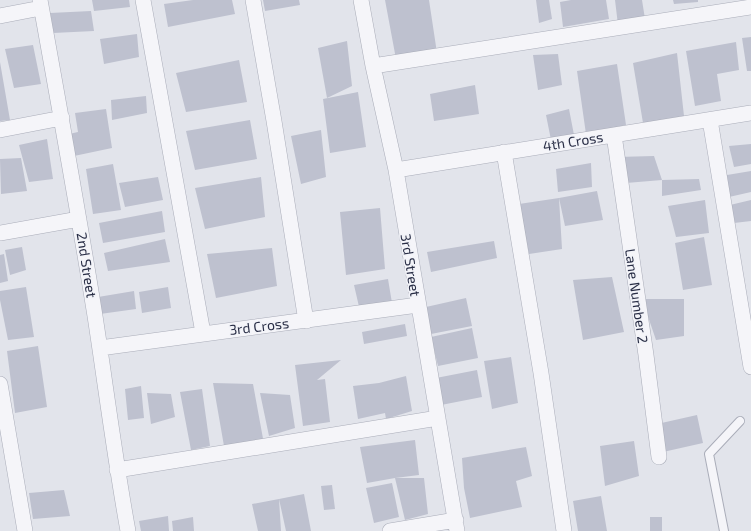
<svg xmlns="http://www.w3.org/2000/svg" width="751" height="531" font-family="'Exo 2',sans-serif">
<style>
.building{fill:#bec1cf}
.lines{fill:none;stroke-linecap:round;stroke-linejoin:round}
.lane-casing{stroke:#aaadb9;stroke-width:10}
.street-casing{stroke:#aaadb9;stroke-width:16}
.lane{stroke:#f5f5f9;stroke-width:8}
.street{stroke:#f5f5f9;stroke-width:15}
.labels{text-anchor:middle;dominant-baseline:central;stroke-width:3;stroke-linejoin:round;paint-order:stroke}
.street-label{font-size:14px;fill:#282d45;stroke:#f2f3f8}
</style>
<rect width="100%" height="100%" fill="#e2e4eb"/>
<path class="building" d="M92,0H129L130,7L94,11Z
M193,0H232L235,14L168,27L164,4Z
M263,0H299L300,5L265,11Z
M385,0H429L437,53L396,59Z
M536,0H549L552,19L539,23Z
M571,0H606L609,19L563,27L560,2Z
M615,0H642L645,19L618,25Z
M673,0H698V2L674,4Z
M91,11L94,31L53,33L50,13Z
M137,34L139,57L104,64L100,39Z
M751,37V71H747L742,38Z
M347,41L352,86L327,98L318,48Z
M736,42L739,70L717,74L721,101L695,106L686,51Z
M33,45L41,84L14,88L5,49Z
M677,53L684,116L643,123L633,63Z
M558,54L562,85L538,90L533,55Z
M239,60L247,102L186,112L176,73Z
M0,62L10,120L0,121Z
M617,64L626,125L586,134L577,71Z
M475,85L479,114L434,121L430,94Z
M358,92L366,147L330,153L323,99Z
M146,96L147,113L112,120L111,100Z
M106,109L112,148L74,156L69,134L78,132L75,113Z
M569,109L574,135L551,140L546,115Z
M250,120L257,159L195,170L186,131Z
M321,130L326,177L301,184L291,136Z
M47,139L53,179L29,182L19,145Z
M751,144V164L734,167L729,146Z
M654,156L662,180L626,183L617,157Z
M21,158L27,191L1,194L0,159Z
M591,163L592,187L558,192L556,169Z
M113,164L121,210L93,214L86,169Z
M751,171V192L729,197L727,175Z
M158,177L163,200L125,207L119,183Z
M261,177L265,217L205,229L195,188Z
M699,179L701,190L662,196V180Z
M597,191L603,220L565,226L559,198Z
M559,198L562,249L529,254L519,204Z
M705,200L709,233L676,237L668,206Z
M751,200V221L734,223L730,205Z
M380,208L385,269L346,275L340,212Z
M162,211L165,232L103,243L99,223Z
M704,237L712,285L683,290L675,243Z
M165,239L170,262L108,271L104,253Z
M494,241L497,258L431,272L427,252Z
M22,247L26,270L10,275L5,250Z
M272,248L277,286L216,298L207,254Z
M4,254L8,281L0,283V255Z
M612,277L624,332L583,340L573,280Z
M388,279L392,303L360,311L354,285Z
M26,287L34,337L8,340L0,300V291Z
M168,287L171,308L142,313L139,292Z
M134,291L136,309L100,314L98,297Z
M466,298L472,326L431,334L426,307Z
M642,299H684V336L656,340Z
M405,324L407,336L364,344L362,332Z
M472,328L478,358L438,366L431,337Z
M38,346L47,407L15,413L7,351Z
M511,357L518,403L492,409L484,361Z
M341,360L317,380L325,379L330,422L303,426L295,365Z
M477,370L482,397L441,405L436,378Z
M406,376L412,411L386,419L385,413L358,419L353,386L379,383Z
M213,383L253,384L264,444L224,446Z
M141,386L144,418L128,420L125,389Z
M202,389L210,446L191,450L180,392Z
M147,393L171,394L175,417L151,424Z
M260,393L290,395L295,428L269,436Z
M697,415L703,443L663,452L657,424Z
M415,440L419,475L395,478H424L428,514L405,520L395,478L367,483L360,447Z
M634,441L639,476L605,486L600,446Z
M526,447L532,476L516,481L522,507L470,518L464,488L462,458Z
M392,483L399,517L374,523L366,488Z
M332,485L335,509L324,510L321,486Z
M64,490L70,516L33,519L29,493Z
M304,494L311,531H286L279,499Z
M601,496L607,531H578L573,501Z
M279,499L281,531H258L252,504Z
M168,516L169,531H141L139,521Z
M193,517L194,531H173L172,521Z
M650,517H662V531H650Z"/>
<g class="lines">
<defs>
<path id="lane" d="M724,531L709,454L740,421"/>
<path id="street" d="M40,0C59,105 78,210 95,316C106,388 115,460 128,531
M143,0L203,333
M253,0L274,121L306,321
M361,0L373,66L396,170L457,531
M0,16L41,8
M373,66L751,7
M710,120L751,367
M0,130L62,118
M614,135L646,355L659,457
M504,152L541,373L564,531
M396,170L751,113
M0,233L79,219
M100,348L418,305
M0,384L25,531
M117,470L438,418
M390,531L456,520"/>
</defs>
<use href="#lane" class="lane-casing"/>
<use href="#street" class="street-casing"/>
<use href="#lane" class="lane"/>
<use href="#street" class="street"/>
</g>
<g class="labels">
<g class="street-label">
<text transform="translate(573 141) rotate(-9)">4th Cross</text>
<text transform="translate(87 265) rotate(81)">2nd Street</text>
<text transform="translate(411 265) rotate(81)">3rd Street</text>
<text transform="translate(637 296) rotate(82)">Lane Number 2</text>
<text transform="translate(259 326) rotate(-7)">3rd Cross</text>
</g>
</g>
</svg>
